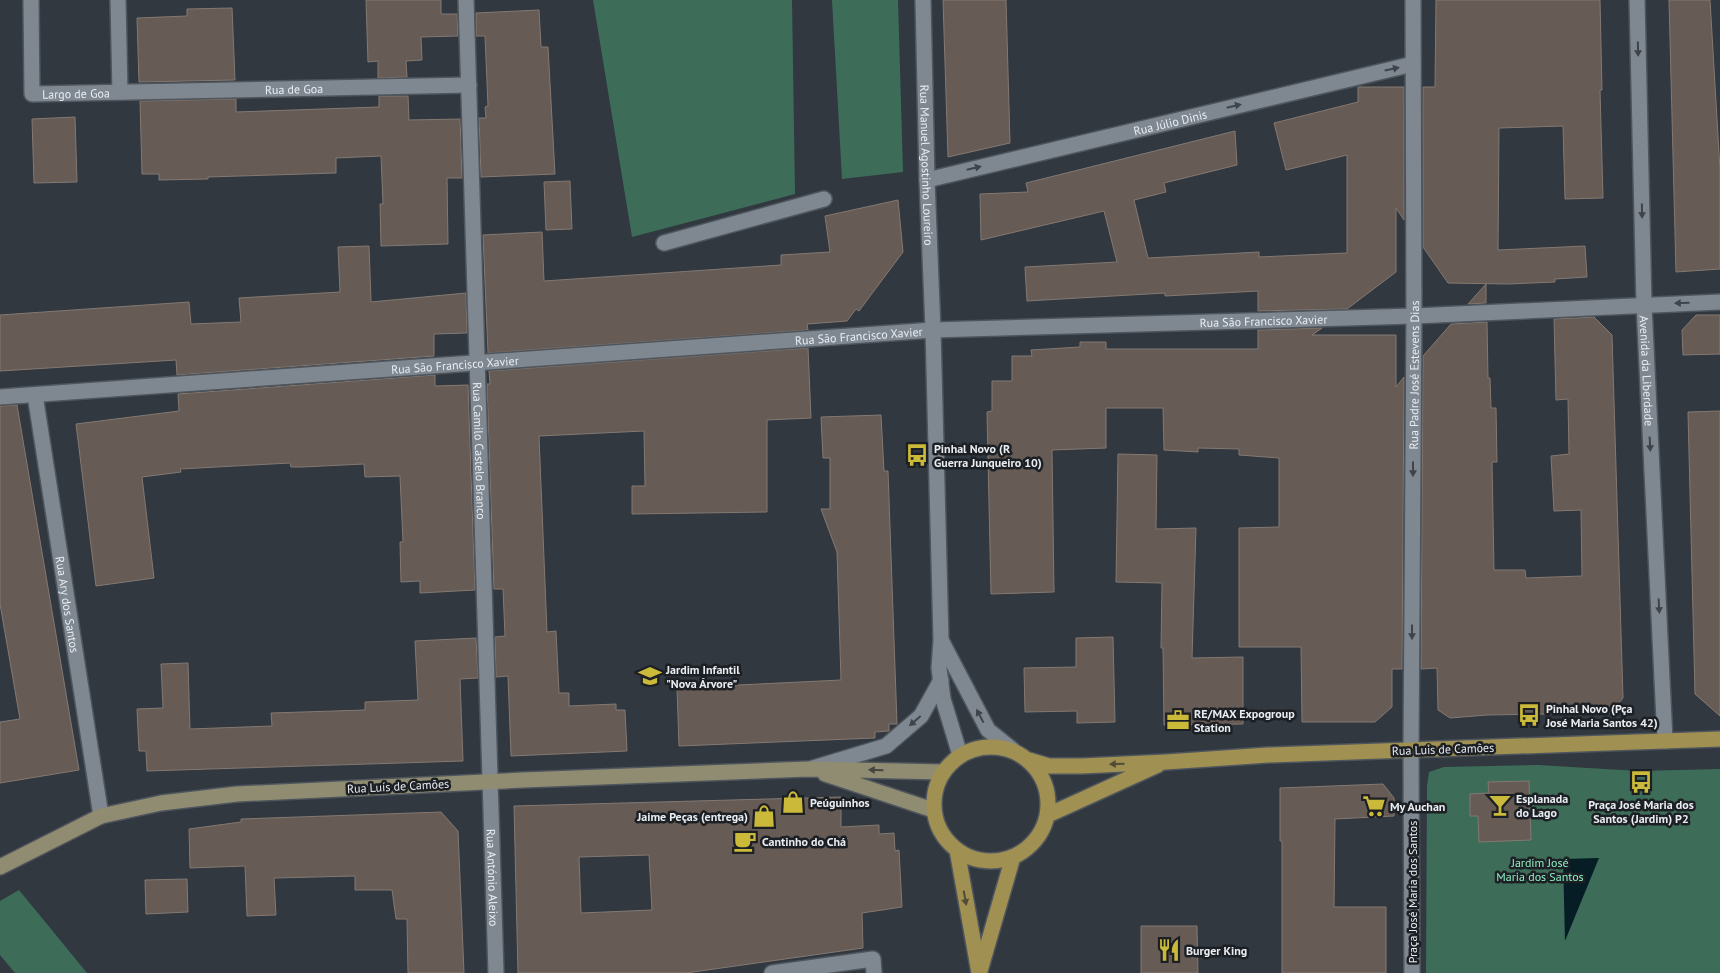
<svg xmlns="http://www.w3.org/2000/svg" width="1720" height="973" font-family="'PT Sans',sans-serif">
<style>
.green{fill:#3d6d58}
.water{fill:#061d25}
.building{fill:#665b55;stroke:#847972;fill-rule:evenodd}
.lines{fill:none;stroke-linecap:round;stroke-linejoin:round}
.street-casing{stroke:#4e555c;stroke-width:18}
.secondary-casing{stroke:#4e555c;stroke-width:18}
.primary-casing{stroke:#4e555c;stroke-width:18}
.street{stroke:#7f8791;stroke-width:15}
.secondary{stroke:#908c72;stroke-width:15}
.primary{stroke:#a09052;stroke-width:15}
.oneway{fill:#3f434a}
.oneway2{fill:#514c36}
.oneway3{fill:#45453f}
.labels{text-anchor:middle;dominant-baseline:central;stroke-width:5;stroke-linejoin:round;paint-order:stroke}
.street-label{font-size:12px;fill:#e8edf2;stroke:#1c1f23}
.poi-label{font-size:12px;font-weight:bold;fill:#e8edf2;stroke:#1c1f23;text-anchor:start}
.park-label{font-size:12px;fill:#8defc4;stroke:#1c1f23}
</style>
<rect width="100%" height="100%" fill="#313840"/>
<path class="green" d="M593,0H792L795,194L632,237Z
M832,0H898L903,172L842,179Z
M1538,765L1638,771L1720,769V973H1426L1427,786L1429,772L1444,767Z
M19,890L87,973H15L0,955V901Z"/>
<path class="water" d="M1599,858L1565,941L1563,859Z"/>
<path class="building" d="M366,0H441V14H457L458,36L421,37L422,60L406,61L407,77L378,78V61L368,62Z
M943,0H1006L1010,143L948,157Z
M1436,0H1600L1602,90H1600L1603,198L1565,199L1563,126L1499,128L1498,250L1585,246L1587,277L1555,279V282L1508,284L1448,283L1423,247V87H1435Z
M1669,0H1710L1720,170V269L1676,272Z
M232,8L235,80L139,82L137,18L187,16V9Z
M539,10L541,47H548L555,174L481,177L479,118H486L485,107L488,106L485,36H476V13Z
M1358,87H1404V220L1396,208V272L1347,309L1258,311V291L1165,296V293L1027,301L1025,267L1117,262L1104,211L981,240L980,194L1028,192L1026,183L1235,131L1237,165L1164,183L1166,192L1134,200L1148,258L1259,252V257L1347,253V155L1286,170L1274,123L1358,102Z
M379,96H408L409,120L460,119L462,178H447L448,244L381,246L380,204H383L381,156L336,158V173L208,177V179L159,180V174H142L140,101L236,99V112L379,107Z
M75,117L77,182L34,183L32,119Z
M570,181L572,229L546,230L544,182Z
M898,200L903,252L859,311L856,309L847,321L807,324L808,330L488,353L483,235L542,232L544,281L781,265V255L830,252L825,216Z
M369,246L371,302L466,293L467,333L434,334V356L177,375L176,360L0,371V315L189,302L191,324L241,322L239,298L340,292L338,247Z
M1486,284V303L1468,304Z
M1696,315H1720V354L1683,355L1682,330Z
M1594,317L1612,335L1623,698L1611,713L1487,715L1450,718L1438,710L1437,668L1421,669L1423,356L1451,324L1487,322L1488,378H1490L1491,408H1496L1497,462H1492L1494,570H1525L1526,578L1582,576L1581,510L1554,511L1551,456L1569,454L1568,399L1556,400L1554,319Z
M1322,328L1312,335H1396V387L1404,377L1402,669H1392V707L1375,722H1302L1301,647H1239V528L1279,527V458L1239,455V449L1198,448V452L1164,450L1163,408H1106V448L1052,450L1054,592L991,594L987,412L992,411V381H1012V356H1032L1031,350L1080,347V342H1106V349H1258V330Z
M808,348L811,418L767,420V512L632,514V486H645L644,431L539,436L547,632L556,631L559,693H569V706L616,704V710H625L627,751L511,756L508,676L496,677L495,637L505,636L503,589H494L487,384H490L489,371Z
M435,375V386L468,385L475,590L420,593V581L401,582L400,542H403L400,476L365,477L364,464L302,467H291L290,463L180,469L181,472L142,477L154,578L96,586L76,424L179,411L178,394Z
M17,405L79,770L0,783V722L20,719L0,604V406Z
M1720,411V716L1695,694L1688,412Z
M881,415L884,471H888L897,724H889V731L875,732V738L679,746L677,688L841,680L837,552L821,509H830V458H823L821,417Z
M1118,454L1157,455L1156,529L1196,528L1192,658L1243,657V724L1164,725L1163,648H1161L1162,583L1116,582Z
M1113,637L1115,722L1077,723V711L1025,712L1024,668L1076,667V638Z
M476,638L478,678L460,679L463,761L147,771L146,751H139L137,709L163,708L161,664L188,663L190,729L272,726L271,713L365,710V702L418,700L415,641Z
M1529,781L1531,840L1479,842L1478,816H1470V794L1489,793L1488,782Z
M1383,784L1394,798V816L1335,819L1334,907H1386V973H1282V841H1280V788Z
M841,797V827L879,825V834L894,833L895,851L899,850L902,907L862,913L863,948L686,973H518L514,806ZM649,855L652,910L581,913L579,857Z
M441,812L458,831L464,973H408L407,919H396L392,890H355V876L274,878L276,915L247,916L245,866L190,868L189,829L241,822V819Z
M187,879L188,912L146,914L145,880Z
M1141,926H1197L1198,973H1141Z"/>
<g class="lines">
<defs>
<g id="street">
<path id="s1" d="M31,0L32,94L469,85"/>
<path d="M118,0L120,92"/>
<path id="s2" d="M466,0L496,973"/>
<path id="s3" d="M923,0L927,180L933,330L941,640L939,668L943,699L960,755"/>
<path id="s4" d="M1637,0L1644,305L1665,741"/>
<path id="s5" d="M927,180L1413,64"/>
<path d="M664,243L824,199"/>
<path id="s6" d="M35,395L101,816"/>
<path id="s7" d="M0,397L933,330L1414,316L1720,302"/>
<path d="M942,642L988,730L1013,750"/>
<path d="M813,768L886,746L921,716L941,680"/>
<path d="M772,973L873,959L874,973"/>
<path id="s8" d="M1412,973L1411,750L1414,316L1413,0"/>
</g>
<path id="secondary" d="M825,774L933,810
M0,867L101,816L161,803L237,794L523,780L809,769L943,772"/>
<path id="primary" d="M934 804a57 57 0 1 1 114 0a57 57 0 1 1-114 0Z
M1029,760L1049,766H1082L1166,762L1268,755L1720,739
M1048,815L1158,765
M957,850L979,973
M980,971L1013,857"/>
</defs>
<use href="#street" class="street-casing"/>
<use href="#secondary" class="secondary-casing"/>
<use href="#primary" class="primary-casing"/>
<use href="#street" class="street"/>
<use href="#secondary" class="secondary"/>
<use href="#primary" class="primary"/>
</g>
<defs><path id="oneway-solid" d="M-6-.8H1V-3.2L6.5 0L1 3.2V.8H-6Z" transform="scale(1.25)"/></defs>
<g class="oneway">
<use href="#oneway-solid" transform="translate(1638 49) rotate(89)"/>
<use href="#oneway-solid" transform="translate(1392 69) rotate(-12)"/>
<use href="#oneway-solid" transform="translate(1234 106) rotate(-13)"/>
<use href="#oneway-solid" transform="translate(974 168) rotate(-13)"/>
<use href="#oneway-solid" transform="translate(1642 211) rotate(89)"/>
<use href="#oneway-solid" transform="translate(1682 303) rotate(178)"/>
<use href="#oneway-solid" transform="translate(1650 444) rotate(87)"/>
<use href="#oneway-solid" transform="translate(1413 469) rotate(90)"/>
<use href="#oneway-solid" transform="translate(1659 606) rotate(87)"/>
<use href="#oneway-solid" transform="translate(1412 632) rotate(90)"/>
<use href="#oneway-solid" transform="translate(980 716) rotate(-118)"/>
<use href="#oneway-solid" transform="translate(915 721) rotate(139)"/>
</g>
<g class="oneway2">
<use href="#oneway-solid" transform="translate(1117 764) rotate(178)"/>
<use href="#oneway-solid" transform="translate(965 898) rotate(80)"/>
</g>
<use class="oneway3" href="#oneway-solid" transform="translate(876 770) rotate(-179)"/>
<defs>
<symbol id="bus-bare" viewBox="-9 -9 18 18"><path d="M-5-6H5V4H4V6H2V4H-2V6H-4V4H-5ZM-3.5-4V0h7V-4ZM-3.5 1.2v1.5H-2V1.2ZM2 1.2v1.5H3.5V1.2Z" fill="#cbba39" stroke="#1c1f23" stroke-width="2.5" paint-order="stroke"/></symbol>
<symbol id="school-bare" viewBox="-9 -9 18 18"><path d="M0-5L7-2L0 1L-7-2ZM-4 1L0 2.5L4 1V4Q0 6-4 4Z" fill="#cbba39" stroke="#1c1f23" stroke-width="2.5" paint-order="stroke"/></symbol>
<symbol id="office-bare" viewBox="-9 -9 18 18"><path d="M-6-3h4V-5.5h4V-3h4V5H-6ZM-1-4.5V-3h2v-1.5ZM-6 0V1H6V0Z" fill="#cbba39" stroke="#1c1f23" stroke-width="2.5" paint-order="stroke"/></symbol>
<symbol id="shop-bare" viewBox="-9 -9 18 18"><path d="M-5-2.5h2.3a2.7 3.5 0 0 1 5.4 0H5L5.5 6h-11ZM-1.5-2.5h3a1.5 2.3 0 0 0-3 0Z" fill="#cbba39" stroke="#1c1f23" stroke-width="2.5" paint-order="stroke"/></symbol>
<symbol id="bar-bare" viewBox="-9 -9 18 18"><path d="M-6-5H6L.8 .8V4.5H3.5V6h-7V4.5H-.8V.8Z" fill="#cbba39" stroke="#1c1f23" stroke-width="2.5" paint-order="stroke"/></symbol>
<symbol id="supermarket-bare" viewBox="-9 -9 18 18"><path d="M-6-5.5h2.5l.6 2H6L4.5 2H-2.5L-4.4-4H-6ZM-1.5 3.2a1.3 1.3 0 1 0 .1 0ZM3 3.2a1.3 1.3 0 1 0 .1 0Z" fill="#cbba39" stroke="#1c1f23" stroke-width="2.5" paint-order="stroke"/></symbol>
<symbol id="cafe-bare" viewBox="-9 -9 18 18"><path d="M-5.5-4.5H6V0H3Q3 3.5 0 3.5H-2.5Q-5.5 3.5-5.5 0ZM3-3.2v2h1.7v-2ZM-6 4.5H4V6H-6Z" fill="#cbba39" stroke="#1c1f23" stroke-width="2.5" paint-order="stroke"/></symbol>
<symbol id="restaurant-bare" viewBox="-9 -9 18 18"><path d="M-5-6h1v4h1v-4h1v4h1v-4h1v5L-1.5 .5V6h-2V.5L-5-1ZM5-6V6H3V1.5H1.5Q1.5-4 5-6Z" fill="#cbba39" stroke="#1c1f23" stroke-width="2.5" paint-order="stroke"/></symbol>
</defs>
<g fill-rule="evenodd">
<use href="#bus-bare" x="901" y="439" width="32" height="32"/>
<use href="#school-bare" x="634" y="660" width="32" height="32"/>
<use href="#bus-bare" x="1513" y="699" width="32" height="32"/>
<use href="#office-bare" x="1162" y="704" width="32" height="32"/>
<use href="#bus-bare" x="1625" y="766" width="32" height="32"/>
<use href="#shop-bare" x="777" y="786" width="32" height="32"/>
<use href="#bar-bare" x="1484" y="789" width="32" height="32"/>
<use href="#supermarket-bare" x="1358" y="790" width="32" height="32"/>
<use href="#shop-bare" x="748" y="800" width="32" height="32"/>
<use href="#cafe-bare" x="729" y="825" width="32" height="32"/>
<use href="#restaurant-bare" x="1153" y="934" width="32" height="32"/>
</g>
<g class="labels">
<g class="street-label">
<text stroke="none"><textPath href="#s1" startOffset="356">Rua de Goa</textPath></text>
<text stroke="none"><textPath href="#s1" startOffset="138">Largo de Goa</textPath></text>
<text stroke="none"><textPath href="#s5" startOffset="250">Rua Júlio Dinis</textPath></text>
<text stroke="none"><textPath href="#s3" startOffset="165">Rua Manuel Agostinho Loureiro</textPath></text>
<text stroke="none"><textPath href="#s7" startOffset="1266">Rua São Francisco Xavier</textPath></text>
<text stroke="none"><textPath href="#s7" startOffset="861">Rua São Francisco Xavier</textPath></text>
<text stroke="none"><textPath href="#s7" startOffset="456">Rua São Francisco Xavier</textPath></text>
<text stroke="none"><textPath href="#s4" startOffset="371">Avenida da Liberdade</textPath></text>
<text stroke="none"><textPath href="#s8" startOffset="598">Rua Padre José Estevens Dias</textPath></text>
<text stroke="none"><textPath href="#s2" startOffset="451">Rua Camilo Castelo Branco</textPath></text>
<text stroke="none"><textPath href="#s6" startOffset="212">Rua Ary dos Santos</textPath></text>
<text transform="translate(1443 749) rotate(-2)">Rua Luis de Camões</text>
<text transform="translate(398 786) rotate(-3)">Rua Luís de Camões</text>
<text stroke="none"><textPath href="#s2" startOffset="878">Rua António Aleixo</textPath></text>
<text transform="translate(1412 892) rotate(-90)">Praça José Maria dos Santos</text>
</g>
<g class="poi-label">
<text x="934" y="448">Pinhal Novo (R<tspan x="934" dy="14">Guerra Junqueiro 10)</tspan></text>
<text x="666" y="669">Jardim Infantil<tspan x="666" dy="14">"Nova Árvore"</tspan></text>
<text x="1546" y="708">Pinhal Novo (Pça<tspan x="1546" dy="14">José Maria Santos 42)</tspan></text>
<text x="1194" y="713">RE/MAX Expogroup<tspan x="1194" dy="14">Station</tspan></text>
<text x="1516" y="798">Esplanada<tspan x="1516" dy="14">do Lago</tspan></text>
<text x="810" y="802">Peúguinhos</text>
<text x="1641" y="804" text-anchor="middle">Praça José Maria dos<tspan x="1641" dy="14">Santos (Jardim) P2</tspan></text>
<text x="1390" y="806">My Auchan</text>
<text x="748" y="816" text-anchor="end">Jaime Peças (entrega)</text>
<text x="762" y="841">Cantinho do Chá</text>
<text x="1186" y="950">Burger King</text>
</g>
<g class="park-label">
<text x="1540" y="862">Jardim José<tspan x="1540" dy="14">Maria dos Santos</tspan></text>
</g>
</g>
</svg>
